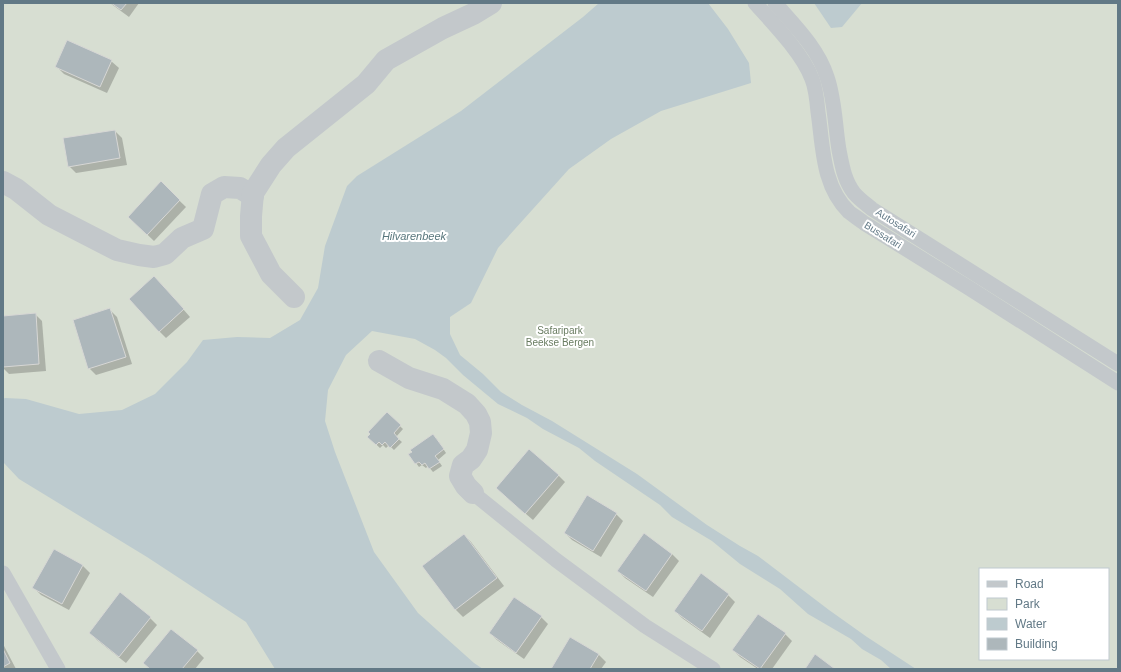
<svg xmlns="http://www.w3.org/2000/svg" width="1121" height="672" font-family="Arial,sans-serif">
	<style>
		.green { fill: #d7ded2; fill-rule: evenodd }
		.water { fill: #bdcbcf }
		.shadow { fill: #0003 }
		.building { fill: #adb7bb; stroke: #d7d7d5 }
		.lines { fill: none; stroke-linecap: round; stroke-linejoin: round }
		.lane { stroke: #c3c8cb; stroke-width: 15 }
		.street { stroke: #c3c8cb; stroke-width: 22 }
		.labels { text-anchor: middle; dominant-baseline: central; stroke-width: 4; stroke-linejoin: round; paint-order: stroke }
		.street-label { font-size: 10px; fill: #627986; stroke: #fff }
		.park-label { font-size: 10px; fill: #697c61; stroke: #fff }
		.water-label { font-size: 11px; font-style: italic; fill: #58767c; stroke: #fff }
	</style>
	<rect width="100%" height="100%" fill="#f6f6f2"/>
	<!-- green -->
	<path class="green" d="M3,3H1118V669H3ZM980,569H1108V659H980Z"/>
	<!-- water -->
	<g class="water">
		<polygon points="599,3 708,3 728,29 749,63 751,83 661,111 611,139 569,169 498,248 471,303 450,317 450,334 460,355 483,374 501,392 522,405 552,421 637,474 707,525 740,546 758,556 829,610 867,637 916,669 891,669 881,660 862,649 851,639 808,614 780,589 740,564 712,541 672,517 660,505 595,461 579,448 543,429 527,418 498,404 463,375 446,358 435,350 415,339 372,331 346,355 328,390 325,421 335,452 374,552 418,613 474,663 483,669 275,669 246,622 147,557 19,479 3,462 3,399 5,398 26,399 79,414 122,410 155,394 187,362 203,340 237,337 270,338 300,320 318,288 325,246 347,186 357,176 461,111 583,17"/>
		<polygon points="814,3 862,3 842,27 831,28"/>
	</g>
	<!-- shadow -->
	<g class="shadow">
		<polygon points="110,3 139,3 129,17"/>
		<polygon points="111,61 119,68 107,93 64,74 57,67"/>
		<polygon points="115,131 122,138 127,165 76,173 69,166"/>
		<polygon points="161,183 186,207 154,241 129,217"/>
		<polygon points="161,284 190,317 166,338 159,331"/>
		<polygon points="110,310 117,317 132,364 96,375 89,368"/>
		<polygon points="35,314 42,321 46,371 9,374 3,368 3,317"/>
		<polygon points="387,414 403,429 396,437 402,442 394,450 389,445 386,448 383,445 380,448 368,437"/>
		<polygon points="436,438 446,453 438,460 442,466 433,472 428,466 426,468 422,465 419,467 416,463 413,452"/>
		<polygon points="558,475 565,482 533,520 504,495"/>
		<polygon points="616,514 623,521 601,557 572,540 565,533"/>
		<polygon points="464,535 471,542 504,586 463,617 456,610 423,566"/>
		<polygon points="54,550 83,566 90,573 69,610 41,595 34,588"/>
		<polygon points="672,554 679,561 653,597 625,578 618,571"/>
		<polygon points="728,595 735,602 710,638 682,618 675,611"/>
		<polygon points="541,617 548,624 524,659 497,640 490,633"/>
		<polygon points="150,618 157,625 126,663 97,640 90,633"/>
		<polygon points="785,634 792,641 772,669 758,669 740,657 733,650"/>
		<polygon points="570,638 599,655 606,662 601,669 552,669"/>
		<polygon points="3,644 16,669 3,669"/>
		<polygon points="197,651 204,658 195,669 150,669"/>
	</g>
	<!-- building -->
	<g class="building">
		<polygon points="111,3 127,3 121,10"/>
		<polygon points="67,40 112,60 100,87 55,67"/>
		<polygon points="115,130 120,158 68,167 63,138"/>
		<polygon points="161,181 180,200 147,235 128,217"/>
		<polygon points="154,276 184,309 159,332 129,299"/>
		<polygon points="110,308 126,357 88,369 73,320"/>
		<polygon points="36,313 39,364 3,367 3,316"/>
		<polygon points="387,412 401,425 394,433 399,439 390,448 385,442 382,445 379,442 376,445 367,437 370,434 368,432"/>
		<polygon points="433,434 444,449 435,456 440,462 429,469 425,463 422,465 419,462 415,464 408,454 412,452 410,450"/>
		<polygon points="529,449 559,475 525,514 496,488"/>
		<polygon points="587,495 617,513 593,551 564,533"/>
		<polygon points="644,533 672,554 646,591 617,571"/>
		<polygon points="464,534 497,578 455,610 422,566"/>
		<polygon points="54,549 83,565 62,604 32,588"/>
		<polygon points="701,573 729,594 702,631 674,611"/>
		<polygon points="120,592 151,617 119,657 89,633"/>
		<polygon points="514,597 542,616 516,653 489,633"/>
		<polygon points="758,614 786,633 760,669 732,650"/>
		<polygon points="171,629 198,650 182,669 150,669 143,663"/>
		<polygon points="570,637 599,654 590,669 551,669"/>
		<polygon points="3,649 10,663 3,667"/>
		<polygon points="815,654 835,669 805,669"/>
	</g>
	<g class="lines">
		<!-- lane -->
		<g class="lane">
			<path d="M755,3C773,23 803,54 812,79C816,89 817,101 818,112C823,146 822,186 849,212C854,216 859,219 864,223L969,288L1118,383"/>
			<path d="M775,3C794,25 818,48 827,77C835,100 835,126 839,150C842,165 844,180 854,193C859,199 866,204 872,209L1118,364"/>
			<polyline points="473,493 556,560 645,626 713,669"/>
			<polyline points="3,573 58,669"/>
		</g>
		<!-- street -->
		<g class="street">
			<polyline points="3,182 16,189 49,215 117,250 139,255 154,257 165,254 182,238 203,229 212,194 224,187 240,188 253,196"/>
			<polyline points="294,297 271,274 251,236 251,216 253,193 271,165 286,148 366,84 386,60 443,28 473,14 491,3"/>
			<polyline points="379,361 409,378 443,389 467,404 476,414 480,422 481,433 477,450 471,459 463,465 460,476 466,486 473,493"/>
		</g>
	</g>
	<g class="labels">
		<!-- street labels -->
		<g class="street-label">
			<text transform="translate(896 223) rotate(32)">Autosafari</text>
			<text transform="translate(883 235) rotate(32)">Bussafari</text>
		</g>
		<!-- park labels -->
		<g class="park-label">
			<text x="560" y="330">Safaripark<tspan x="560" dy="12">Beekse Bergen</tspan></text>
		</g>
		<!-- water labels -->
		<g class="water-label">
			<text x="414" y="236">Hilvarenbeek</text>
		</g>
	</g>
	<!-- border -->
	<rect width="1121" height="672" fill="none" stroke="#627986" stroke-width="8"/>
	<!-- legend -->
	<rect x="979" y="568" width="130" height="92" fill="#ffffff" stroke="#c0c9cf"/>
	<rect x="987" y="581" width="20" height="6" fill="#c3c8cb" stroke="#c0c9cf"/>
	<text x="1015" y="588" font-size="12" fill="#627986">Road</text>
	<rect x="987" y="598" width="20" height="12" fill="#d7ded2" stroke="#c0c9cf"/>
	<text x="1015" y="608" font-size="12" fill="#627986">Park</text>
	<rect x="987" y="618" width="20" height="12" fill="#bdcbcf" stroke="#c0c9cf"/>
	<text x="1015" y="628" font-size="12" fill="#627986">Water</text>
	<rect x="987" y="638" width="20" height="12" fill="#adb7bb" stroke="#c0c9cf"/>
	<text x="1015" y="648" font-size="12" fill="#627986">Building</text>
</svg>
